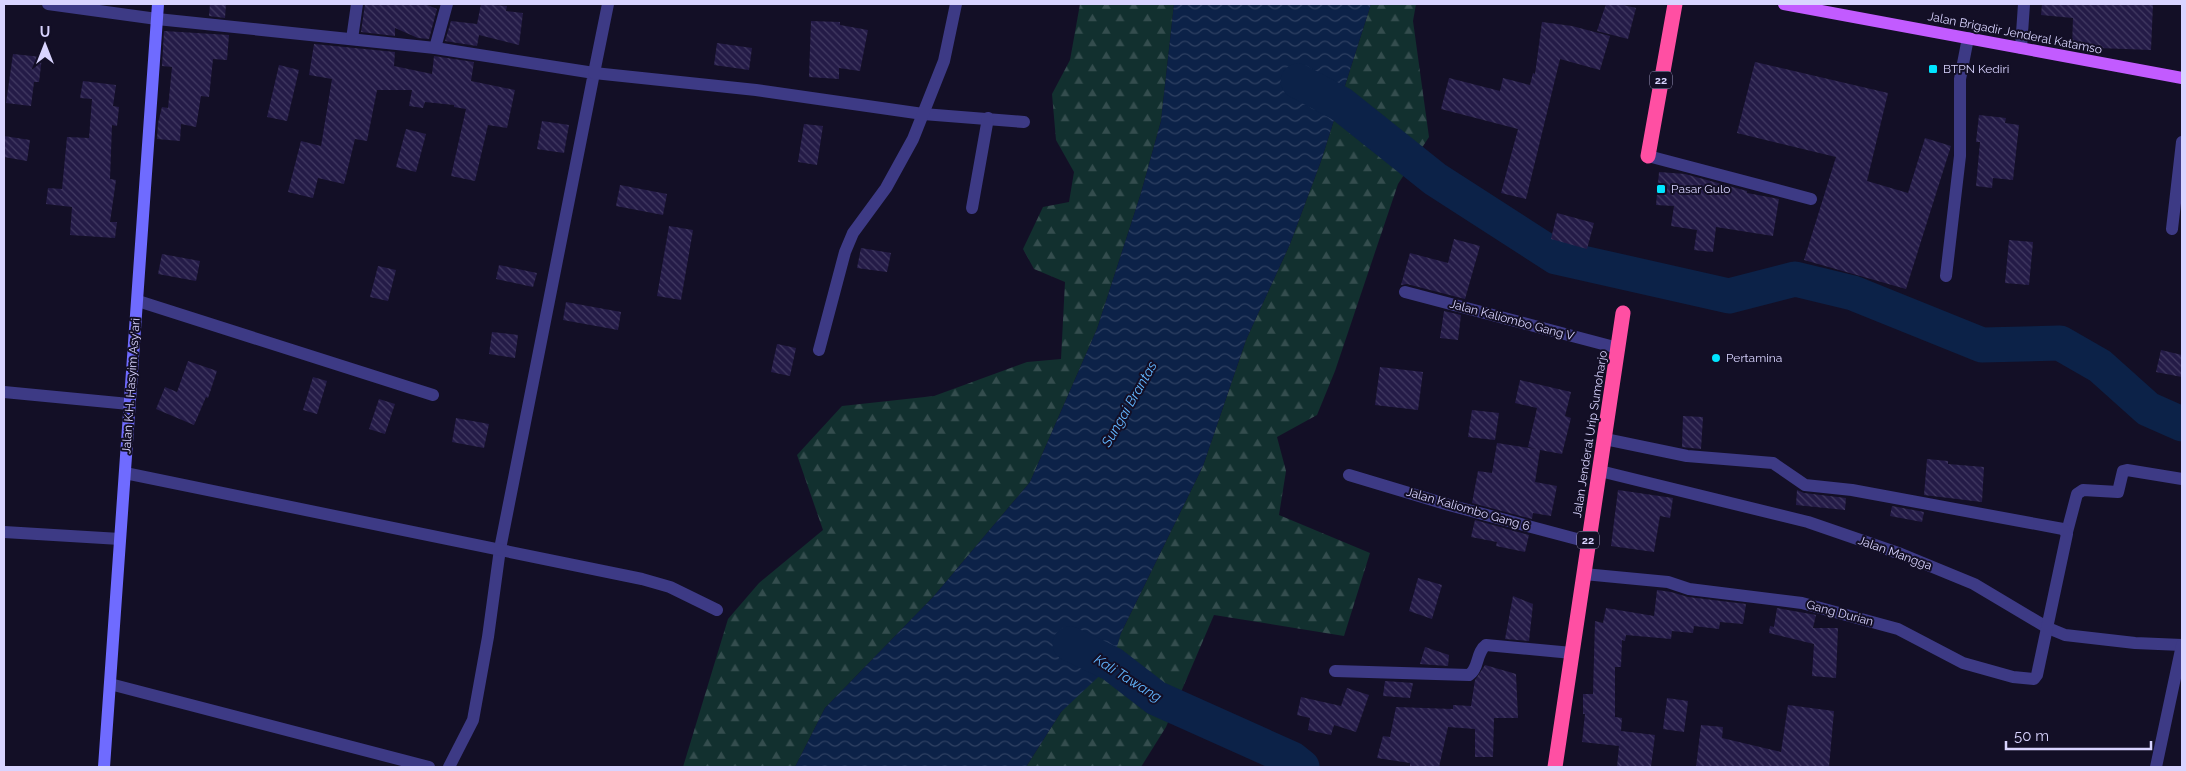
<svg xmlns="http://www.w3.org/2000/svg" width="2186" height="771" font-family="Raleway,sans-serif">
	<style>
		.forest { fill: url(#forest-firs) }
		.water { fill: url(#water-waves) }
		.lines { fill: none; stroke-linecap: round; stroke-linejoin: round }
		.river { stroke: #0c2248; stroke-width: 35 }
		.building { fill: url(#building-back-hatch) }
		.street { stroke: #3d3a85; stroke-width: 12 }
		.secondary { stroke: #6f6bff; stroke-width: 12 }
		.primary { stroke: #c25bff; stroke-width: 12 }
		.highway { stroke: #ff4fa3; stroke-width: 15 }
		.poi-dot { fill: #00e5ff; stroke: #130f26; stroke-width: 2 }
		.labels { text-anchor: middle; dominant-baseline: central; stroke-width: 4; stroke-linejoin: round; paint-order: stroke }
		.shield { fill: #130f26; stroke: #9e99be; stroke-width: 1 }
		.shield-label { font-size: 11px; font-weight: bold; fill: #d9d4ff }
		.street-label { font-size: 12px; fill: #d9d4ff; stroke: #130f26 }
		.poi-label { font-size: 12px; fill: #d9d4ff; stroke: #130f26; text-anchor: start }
		.water-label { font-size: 14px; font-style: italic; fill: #62b6ff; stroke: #130f26 }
	</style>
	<defs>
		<pattern id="forest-firs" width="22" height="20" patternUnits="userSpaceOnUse" patternTransform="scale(1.25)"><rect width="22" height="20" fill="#12302f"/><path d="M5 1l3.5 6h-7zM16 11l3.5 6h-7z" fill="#344d4e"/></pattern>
		<pattern id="water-waves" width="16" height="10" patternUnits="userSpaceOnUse" patternTransform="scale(1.25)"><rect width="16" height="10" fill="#0c2248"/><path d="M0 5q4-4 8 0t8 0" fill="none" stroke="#2f4163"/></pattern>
		<pattern id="building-back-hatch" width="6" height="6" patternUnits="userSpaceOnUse" patternTransform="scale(1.25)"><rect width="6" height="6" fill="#241b47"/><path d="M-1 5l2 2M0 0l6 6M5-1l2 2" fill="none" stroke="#433b63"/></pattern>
	</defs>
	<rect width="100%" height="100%" fill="#130f26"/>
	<!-- forest -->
	<g class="forest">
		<polygon points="1080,4 1174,4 1161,121 1141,193 1097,329 1030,482 934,596 825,708 795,767 683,767 728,619 759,583 823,530 797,455 842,406 934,396 1027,362 1061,359 1065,282 1034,269 1023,249 1043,207 1069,202 1074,172 1056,140 1052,94 1070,60"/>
		<polygon points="1371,4 1416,4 1413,21 1429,137 1398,184 1335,371 1317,415 1277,437 1286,471 1279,515 1370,553 1344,636 1214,615 1166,727 1141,767 1026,767 1061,712 1121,633 1203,466 1246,340 1290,244 1321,161"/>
	</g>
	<!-- water -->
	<polygon class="water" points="1174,4 1371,4 1321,161 1290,244 1246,340 1203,466 1121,633 1112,664 1061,712 1026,767 795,767 825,708 934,596 1030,482 1097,329 1141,193 1161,121"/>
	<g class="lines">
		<!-- river -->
		<g class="river">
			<polyline points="1298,81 1341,104 1435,179 1556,257 1729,296 1795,279 1853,293 1982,345 2060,343 2100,366 2148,409 2182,424"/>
			<polyline points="1070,644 1112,664 1156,698 1292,759 1302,767"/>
		</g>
	</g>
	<!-- building -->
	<g class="building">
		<polygon points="210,4 226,4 225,18 209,16"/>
		<polygon points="365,4 425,4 437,9 429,39 418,38 395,28 395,36 361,32"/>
		<polygon points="481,4 507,6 506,11 523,13 519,45 479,35 477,46 445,41 451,21 477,24"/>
		<polygon points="1606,4 1619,4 1636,8 1628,39 1597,31"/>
		<polygon points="2042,4 2153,4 2151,50 2072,47 2073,18 2041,15"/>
		<polygon points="811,21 840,22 840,25 868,30 860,71 839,68 839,79 809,77"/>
		<polygon points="1542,22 1572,26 1610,36 1600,70 1560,59 1526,199 1501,193 1518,129 1441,109 1449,78 1500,91 1503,78 1530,85 1533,73 1535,74"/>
		<polygon points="164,31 229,35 227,60 213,59 209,97 201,96 196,127 181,124 180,141 157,139 158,123 162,107 168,108 172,67 162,66"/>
		<polygon points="717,43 752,48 749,70 714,65"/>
		<polygon points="314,44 395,52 394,66 432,74 434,56 474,62 471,81 515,90 507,128 488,125 475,181 451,176 466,109 454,107 454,105 425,102 423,108 409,106 412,90 377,90 367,141 355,139 344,184 318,178 313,198 288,192 301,141 321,146 332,79 309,75"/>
		<polygon points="13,54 42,57 39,82 34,82 31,106 6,103"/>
		<polygon points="1755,62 1888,93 1867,181 1908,193 1925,138 1951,146 1906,289 1804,260 1836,157 1737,133"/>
		<polygon points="279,65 299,70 287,121 267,117"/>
		<polygon points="83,81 116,85 113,106 119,107 117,126 112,125 110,179 116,180 110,222 117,222 115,238 70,235 72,207 46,204 48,188 62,189 67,137 89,138 92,99 80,98"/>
		<polygon points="1979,115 2006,118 2005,123 2019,125 2013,180 1993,178 1992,188 1976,186 1980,142 1976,142"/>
		<polygon points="542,121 569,125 564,153 537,149"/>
		<polygon points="804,124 823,126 817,165 798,162"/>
		<polygon points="406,129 426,134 416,172 396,167"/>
		<polygon points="4,136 30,140 27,161 4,157"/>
		<polygon points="1659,172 1685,174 1747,191 1747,193 1779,199 1773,236 1716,227 1713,252 1694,250 1697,230 1671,226 1674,206 1656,205"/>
		<polygon points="620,185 667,194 663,215 616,206"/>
		<polygon points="1557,213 1594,223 1587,249 1551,239"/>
		<polygon points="669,226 693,230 681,300 657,296"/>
		<polygon points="1454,239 1480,246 1465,299 1407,284 1401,285 1410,253 1448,263"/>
		<polygon points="2009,240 2033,242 2029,285 2005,283"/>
		<polygon points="861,248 891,253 887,272 857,268"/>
		<polygon points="162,254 200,261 196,281 158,274"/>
		<polygon points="499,265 537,273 533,287 496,279"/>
		<polygon points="378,266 396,270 388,301 370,297"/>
		<polygon points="566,302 621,312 618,330 563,320"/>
		<polygon points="1444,311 1461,315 1458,340 1440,338"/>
		<polygon points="492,332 518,335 515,358 489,354"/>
		<polygon points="777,344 796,348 790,376 771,372"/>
		<polygon points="2161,350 2182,355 2182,377 2156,372"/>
		<polygon points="188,361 217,371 208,398 206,397 194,425 156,409 165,387 177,392"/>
		<polygon points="1380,367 1423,372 1418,410 1375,405"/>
		<polygon points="313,377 327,381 317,414 303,410"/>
		<polygon points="1520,380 1571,392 1565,416 1571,418 1562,454 1540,450 1535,482 1557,486 1551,516 1533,513 1532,519 1472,503 1478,471 1492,473 1497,443 1536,449 1528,447 1537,408 1515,403"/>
		<polygon points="379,399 395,404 385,434 369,429"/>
		<polygon points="1472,410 1499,413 1495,440 1468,437"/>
		<polygon points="1683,416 1703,417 1701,449 1682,447"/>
		<polygon points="456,418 489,424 484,448 452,442"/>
		<polygon points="1927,459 1948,461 1948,464 1984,467 1982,502 1924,495"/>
		<polygon points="1618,490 1673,498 1670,518 1660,516 1654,552 1611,546"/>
		<polygon points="1797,490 1804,493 1846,498 1845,510 1796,505"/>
		<polygon points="1892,506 1924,512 1922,522 1890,516"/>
		<polygon points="1475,520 1529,535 1525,552 1496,546 1497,542 1471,537"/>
		<polygon points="1418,578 1442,585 1432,619 1409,611"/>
		<polygon points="1657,590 1671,592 1688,597 1746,604 1743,624 1720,622 1719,629 1694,626 1693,633 1672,631 1671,639 1626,635 1625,641 1622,640 1621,667 1615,667 1615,717 1622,718 1621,731 1655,735 1651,767 1617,767 1619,746 1582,742 1585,714 1583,714 1583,694 1593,694 1595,621 1603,623 1606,608 1654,616"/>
		<polygon points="1513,596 1533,604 1529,641 1505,639"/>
		<polygon points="1777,608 1816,615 1813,628 1838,628 1836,678 1812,676 1814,644 1769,633 1770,626 1774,627"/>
		<polygon points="1425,647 1449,655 1448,666 1420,664"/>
		<polygon points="1485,665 1516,674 1518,718 1494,718 1493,757 1475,757 1475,729 1448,727 1439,767 1410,767 1410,763 1377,758 1383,736 1390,737 1396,707 1453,709 1453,705 1471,706 1475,680"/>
		<polygon points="1385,681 1413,683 1410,698 1383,696"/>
		<polygon points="1347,688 1369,695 1356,732 1334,725 1331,735 1308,730 1310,718 1297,715 1301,697 1341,706"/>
		<polygon points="1667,698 1688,701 1684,732 1663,729"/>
		<polygon points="1788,705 1834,711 1829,767 1696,767 1701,725 1723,727 1722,738 1781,752"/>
	</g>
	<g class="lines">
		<!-- street -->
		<g class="street">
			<polyline points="48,4 157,19 435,48 594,73 500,549 488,637 473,720 449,767"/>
			<polyline points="608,4 594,73 756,90 923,114 1024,122"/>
			<polyline points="352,39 357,4"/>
			<polyline points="435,48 447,4"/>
			<polyline points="2021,48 2024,4"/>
			<polyline points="1648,156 1811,199"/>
			<polyline points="972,208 988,118"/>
			<polyline points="2172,229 2182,142"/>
			<polyline points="1946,276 1960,156 1960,79 1968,38"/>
			<polyline points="1405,292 1618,348"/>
			<polyline points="138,301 433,395"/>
			<polyline points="819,350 845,252 853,233 886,188 913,139 944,61 956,4"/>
			<polyline points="4,392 129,404"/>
			<polyline points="1600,471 1808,522 1901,554 1974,584 2048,628 2065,635 2135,643 2182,645"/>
			<polyline points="125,473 642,579 670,587 717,610"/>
			<polyline points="1349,475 1449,505 1588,542"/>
			<polyline points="4,532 120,539"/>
			<polyline points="2067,532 2077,494 2083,490 2118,492 2123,471 2127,470 2182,479"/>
			<polyline points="1584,574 1668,582 1689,589 1802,603 1898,629 1963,663 2013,677 2034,679 2037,675 2067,534 2063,529 1852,490 1805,485 1773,463 1687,456 1605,439"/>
			<path d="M1335,671L1469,675C1479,669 1476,652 1486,645L1572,653"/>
			<polyline points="110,684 429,767"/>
			<polyline points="2156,767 2182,645"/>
		</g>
		<!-- secondary -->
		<polyline class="secondary" points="104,767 158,4"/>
		<!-- primary -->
		<polyline class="primary" points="1784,4 2182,78"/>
		<!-- highway -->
		<g class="highway">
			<polyline points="1648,156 1675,4"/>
			<polyline points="1555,767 1623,313"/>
		</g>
	</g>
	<!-- markers -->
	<g class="poi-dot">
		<rect x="1928" y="64" width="10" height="10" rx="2.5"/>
		<rect x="1656" y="184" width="10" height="10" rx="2.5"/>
		<circle cx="1716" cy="358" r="5"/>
	</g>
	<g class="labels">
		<!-- shield labels -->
		<g class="shield">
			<rect x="1650" y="71.5" width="22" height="17" rx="4"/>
			<rect x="1577" y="531.5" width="22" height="17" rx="4"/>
		</g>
		<g class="shield-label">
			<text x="1661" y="80">22</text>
			<text x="1588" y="540">22</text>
		</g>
		<!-- street labels -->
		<g class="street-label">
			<text transform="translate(2015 33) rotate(11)">Jalan Brigadir Jenderal Katamso</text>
			<text transform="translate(1512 320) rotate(15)">Jalan Kaliombo Gang V</text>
			<text transform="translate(131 386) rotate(-86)">Jalan K.H. Hasyim Asy'ari</text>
			<text transform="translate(1590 434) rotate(-81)">Jalan Jenderal Urip Sumoharjo</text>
			<text transform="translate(1468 509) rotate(16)">Jalan Kaliombo Gang 6</text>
			<text transform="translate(1895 553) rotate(20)">Jalan Mangga</text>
			<text transform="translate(1840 613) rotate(15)">Gang Durian</text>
		</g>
		<!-- poi labels -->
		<g class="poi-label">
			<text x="1943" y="69">BTPN Kediri</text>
			<text x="1671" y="189">Pasar Gulo</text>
			<text x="1726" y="358">Pertamina</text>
		</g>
		<!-- water labels -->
		<g class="water-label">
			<text transform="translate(1129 404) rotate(-60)">Sungai Brantas</text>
			<text transform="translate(1128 678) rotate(32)">Kali Tawang</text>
		</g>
	</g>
	<!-- border -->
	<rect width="2186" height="771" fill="none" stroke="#d9d4ff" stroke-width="10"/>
	<!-- north arrow -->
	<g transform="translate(45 45)" stroke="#130f26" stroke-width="4" paint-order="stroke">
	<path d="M0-4L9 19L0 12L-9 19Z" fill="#d9d4ff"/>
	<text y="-8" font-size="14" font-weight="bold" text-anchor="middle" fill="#d9d4ff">U</text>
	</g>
	<!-- scale -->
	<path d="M2006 741v8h145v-8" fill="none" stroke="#d9d4ff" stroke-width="2.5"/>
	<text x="2014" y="741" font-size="15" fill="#d9d4ff" stroke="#130f26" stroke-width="4" paint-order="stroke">50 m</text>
</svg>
